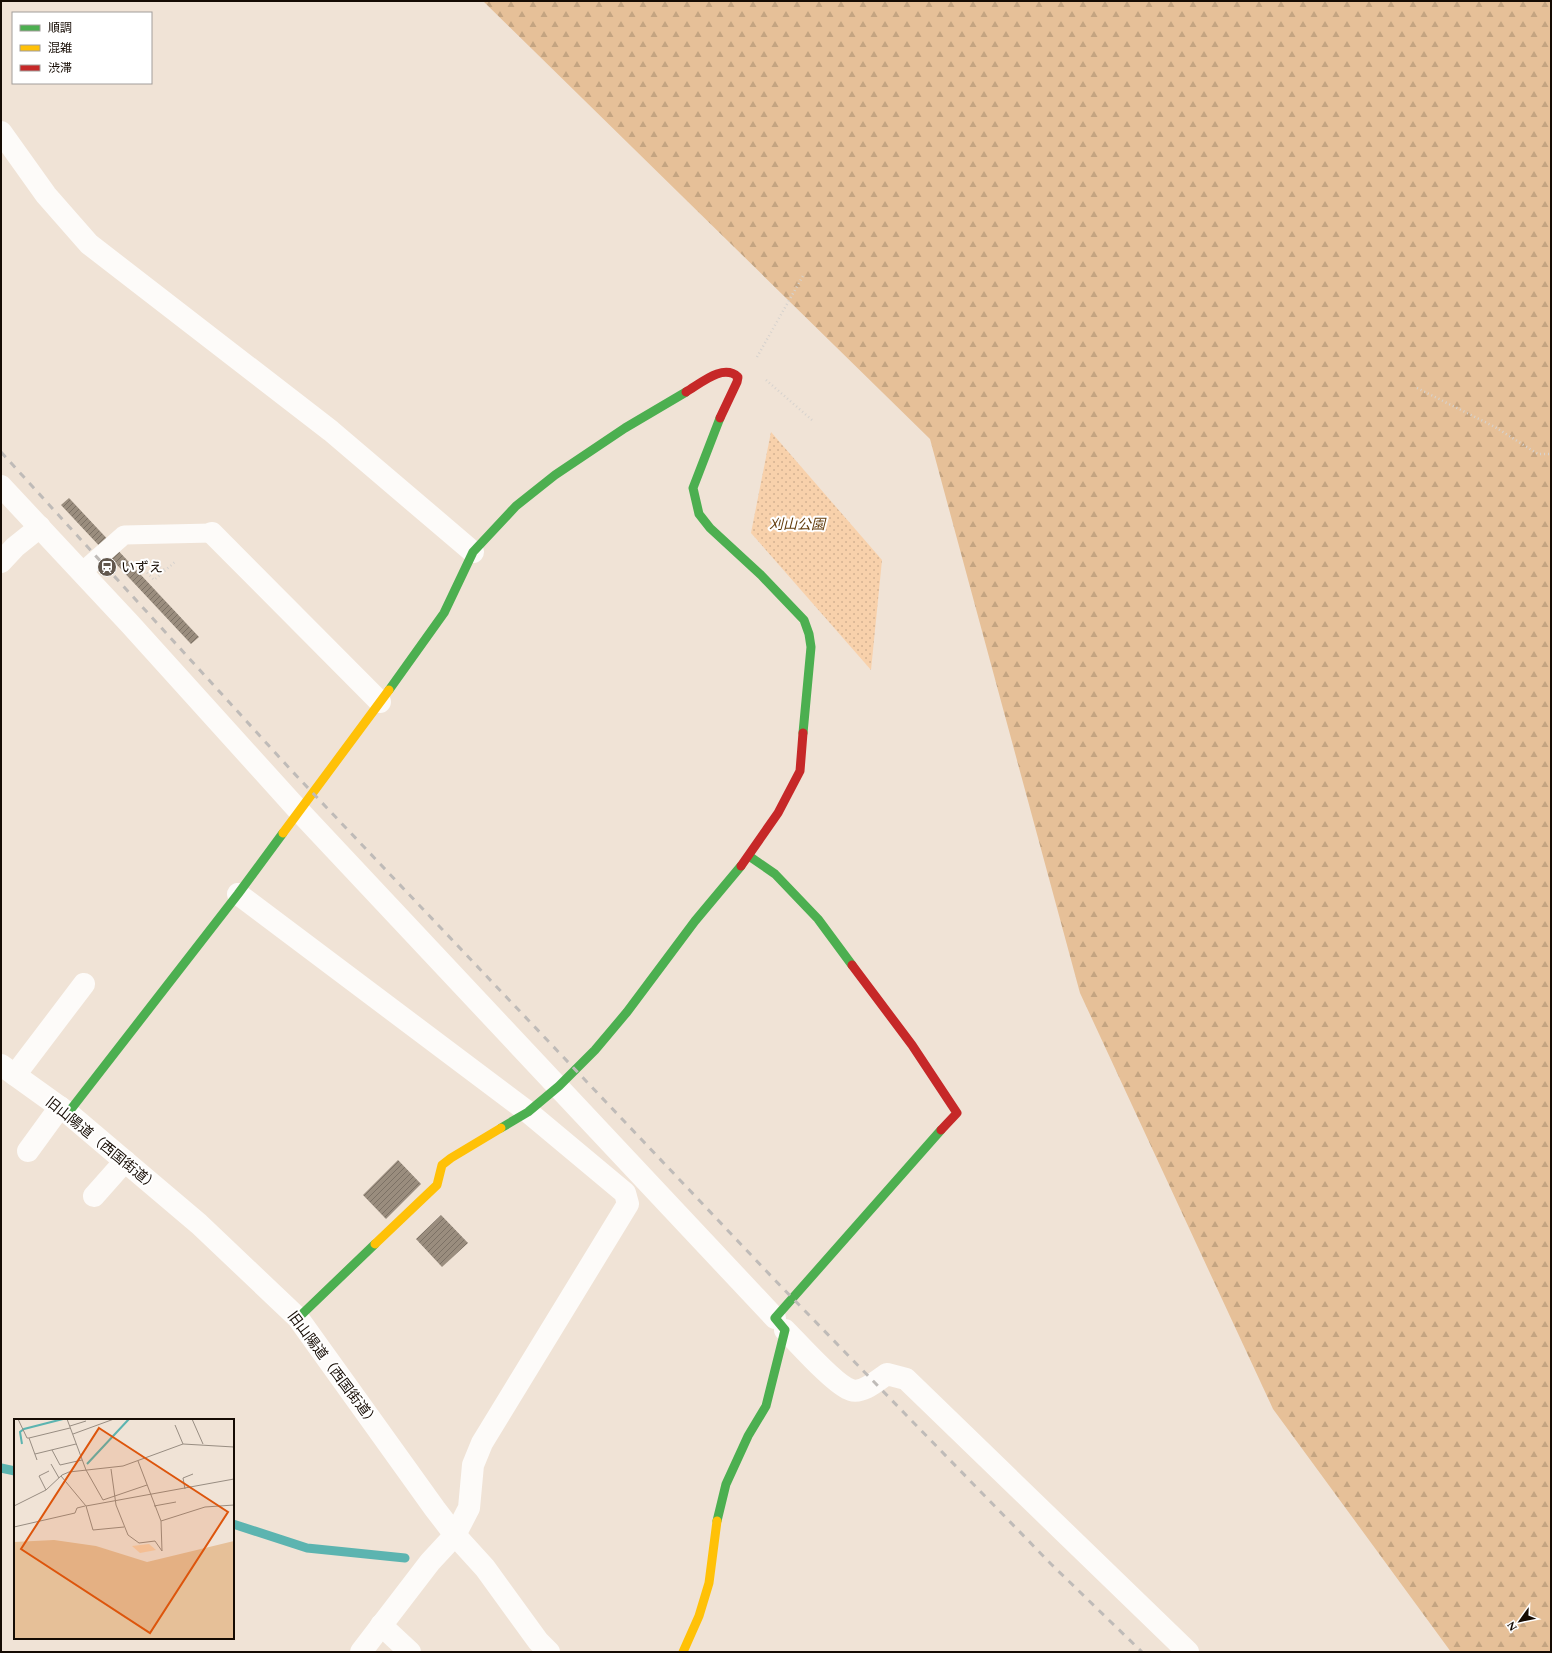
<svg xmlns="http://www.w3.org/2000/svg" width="1552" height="1653" font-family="Spectral,'Noto Sans JP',serif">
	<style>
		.forest { fill: url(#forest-firs) }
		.park { fill: url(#park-dots) }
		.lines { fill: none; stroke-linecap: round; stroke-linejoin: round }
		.stream { stroke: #5cb4b0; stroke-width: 9 }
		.building { fill: url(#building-hatch) }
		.path { stroke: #d6d2ce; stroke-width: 2.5; stroke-dasharray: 1 3; stroke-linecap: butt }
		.lane { stroke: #fdfbf9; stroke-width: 19 }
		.street { stroke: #fdfbf9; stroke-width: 22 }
		.fast { stroke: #4caf50; stroke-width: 9 }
		.slow { stroke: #ffc107; stroke-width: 9 }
		.jam { stroke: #c62828; stroke-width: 9 }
		.rail { stroke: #bfbbb8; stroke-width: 3; stroke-dasharray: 7 7; stroke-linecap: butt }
		.labels { text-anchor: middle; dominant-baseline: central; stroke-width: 4; stroke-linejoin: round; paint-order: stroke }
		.park-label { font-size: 14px; font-style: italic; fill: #623b0a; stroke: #fff }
		.poi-label { font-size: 14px; fill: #150b03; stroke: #fff; text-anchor: start }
		.street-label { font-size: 14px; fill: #150b03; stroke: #fff }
		.inset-river { fill: none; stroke: #5cb4b0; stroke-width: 2 }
		.inset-road { fill: none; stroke: #988d82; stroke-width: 1 }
		.view { fill: #dd550c; fill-opacity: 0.15; stroke: #dd550c; stroke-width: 2 }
		.inset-edge { fill: none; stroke: #150b03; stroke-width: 2 }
	</style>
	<defs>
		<pattern id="forest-firs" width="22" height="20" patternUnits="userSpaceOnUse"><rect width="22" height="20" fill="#e6c098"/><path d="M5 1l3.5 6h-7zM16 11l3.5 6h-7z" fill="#c4a481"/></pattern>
		<pattern id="park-dots" width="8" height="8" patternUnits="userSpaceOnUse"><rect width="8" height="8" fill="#f8d1ab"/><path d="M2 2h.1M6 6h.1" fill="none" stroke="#d4b292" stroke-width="1.8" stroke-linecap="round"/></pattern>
		<pattern id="building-hatch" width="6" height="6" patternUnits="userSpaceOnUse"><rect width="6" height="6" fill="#9a8d7e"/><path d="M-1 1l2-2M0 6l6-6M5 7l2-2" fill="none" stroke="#7c7165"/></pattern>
	</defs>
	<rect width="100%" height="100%" fill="#f0e3d6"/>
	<!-- forest -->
	<polygon class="forest" points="483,1 1551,1 1551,1652 1451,1652 1273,1409 1080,993 930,439"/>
	<!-- park -->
	<polygon class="park" points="771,432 882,560 871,670 751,533"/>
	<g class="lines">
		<!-- stream -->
		<g class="stream">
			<polyline points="1,1468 15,1471"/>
			<polyline points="233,1524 307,1548 405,1558"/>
		</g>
	</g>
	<!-- building -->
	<g class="building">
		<polygon points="69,498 199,637 191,644 61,505"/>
		<polygon points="398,1160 421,1184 386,1219 363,1195"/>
		<polygon points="441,1215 468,1243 442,1267 416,1239"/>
	</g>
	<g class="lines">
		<!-- path -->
		<g class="path">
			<polyline points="757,357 804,274"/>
			<polyline points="766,380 812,420"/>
			<polyline points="1417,388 1495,427 1538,454 1551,454"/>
			<polyline points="136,561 154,580 176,561"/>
			<polyline points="154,561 164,570"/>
		</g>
		<!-- lane -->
		<polyline class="lane" points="82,572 124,535 212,533"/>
		<!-- street -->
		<g class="street">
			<polyline points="1,132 46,195 89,244 331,431 473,552"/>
			<polyline points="1,486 130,624 300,812 775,1318"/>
			<polyline points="212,533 380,702"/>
			<polyline points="1,562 15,547 40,527"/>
			<polyline points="238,894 528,1112 625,1193 628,1204 482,1443 473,1465 469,1508 455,1535 430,1562 361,1652"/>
			<polyline points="1,1065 68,1113 199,1224 298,1318 435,1509 455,1535 485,1568 538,1641 549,1652"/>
			<polyline points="15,1075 84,984"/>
			<polyline points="28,1151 60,1107"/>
			<polyline points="94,1196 125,1161"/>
			<path d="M785,1330C798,1343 836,1386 851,1390C863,1394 878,1380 887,1374L906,1379L1188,1652"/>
			<polyline points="381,1625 410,1652"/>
		</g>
		<!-- fast -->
		<g class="fast">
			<polyline points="720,418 693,488 699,514 710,528 761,575 804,620 809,634 811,647 803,733"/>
			<polyline points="389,690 444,613 473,552 516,506 555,475 625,428 686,392"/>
			<polyline points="749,856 775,874 818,919 852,965"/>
			<polyline points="68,1113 238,894 283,833"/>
			<polyline points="501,1128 528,1112 559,1086 595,1050 627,1012 695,921 741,866"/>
			<polyline points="298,1318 375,1244"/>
			<polyline points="717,1521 726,1484 748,1436 766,1406 785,1330 775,1318 941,1130"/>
		</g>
		<!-- slow -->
		<g class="slow">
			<polyline points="283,833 389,690"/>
			<polyline points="375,1244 437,1185 442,1165 451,1158 501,1128"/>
			<polyline points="683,1652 699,1616 709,1583 717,1521"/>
		</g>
		<!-- jam -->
		<g class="jam">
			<path d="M686,392C700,384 723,363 738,377L737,382L720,418"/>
			<polyline points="741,866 778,813 800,771 803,733"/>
			<polyline points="852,965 912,1045 957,1113 941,1130"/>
		</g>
		<!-- rail -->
		<polyline class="rail" points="1,452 291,770 771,1276 1051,1564 1142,1652"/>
	</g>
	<!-- icons -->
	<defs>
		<symbol id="station-disc" viewBox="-11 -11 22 22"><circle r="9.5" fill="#62574d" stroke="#fff"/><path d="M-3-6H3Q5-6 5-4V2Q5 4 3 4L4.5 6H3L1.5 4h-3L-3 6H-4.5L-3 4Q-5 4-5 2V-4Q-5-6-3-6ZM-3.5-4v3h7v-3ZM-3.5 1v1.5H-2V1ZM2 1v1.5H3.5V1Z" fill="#fff"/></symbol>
	</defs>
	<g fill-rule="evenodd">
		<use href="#station-disc" x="96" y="556" width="22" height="22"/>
	</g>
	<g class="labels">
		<!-- park labels -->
		<g class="park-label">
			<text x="797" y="524">刈山公園</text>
		</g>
		<!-- poi labels -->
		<g class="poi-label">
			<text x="121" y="567">いずえ</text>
		</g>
		<!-- street labels -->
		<g class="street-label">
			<text transform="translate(102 1144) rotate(39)">旧山陽道（西国街道）</text>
			<text transform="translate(333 1369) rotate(53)">旧山陽道（西国街道）</text>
		</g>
	</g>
	<!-- overview -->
	<g transform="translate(14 1419)">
		<rect width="220" height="220" fill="#f0e3d6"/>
		<path d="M40,121L82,127L133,143L220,122V220H0V123Z" fill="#e6c098"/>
		<path d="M135,125L142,131L126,134L118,127Z" fill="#f8d1ab"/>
		<path class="inset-river" d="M8,25L6,13L10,10L49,0M73,45L115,0"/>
		<path class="inset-road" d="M4,0L13,19H15L23,41M53,0L72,51L89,81L133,66M178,0L189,25M161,6L169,25M56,7L72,2M59,15L100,0M15,19L56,9M38,31L46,46L68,41M21,35L62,25M124,42L147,102L148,132M37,45L45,59M97,50L102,86L114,116L125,124L141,122L148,132M47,57L72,87L79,111L110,108M171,70L169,59L179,55M32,71L25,57L35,52M0,87L32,71L48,56L55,53L109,47L169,25L220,28M72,87L220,60M140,87L162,83M147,102L191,88L220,86M0,108L61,94L63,89L71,87"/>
		<path class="view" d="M85,9L214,93L136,214L7,130Z"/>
		<rect width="220" height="220" class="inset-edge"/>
	</g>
	<!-- border -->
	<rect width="1552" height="1653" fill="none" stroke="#150b03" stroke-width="4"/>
	<!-- legend -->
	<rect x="12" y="12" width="140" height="72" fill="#ffffff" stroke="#a19d9a"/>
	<rect x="20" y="25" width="20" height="6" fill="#4caf50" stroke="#a19d9a"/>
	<text x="48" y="32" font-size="12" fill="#150b03">順調</text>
	<rect x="20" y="45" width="20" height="6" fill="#ffc107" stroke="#a19d9a"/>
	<text x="48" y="52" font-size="12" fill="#150b03">混雑</text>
	<rect x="20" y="65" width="20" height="6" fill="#c62828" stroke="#a19d9a"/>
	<text x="48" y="72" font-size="12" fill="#150b03">渋滞</text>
	<!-- north arrow -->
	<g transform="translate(1520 1621) rotate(237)" stroke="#ffffff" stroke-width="3" paint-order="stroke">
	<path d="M0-3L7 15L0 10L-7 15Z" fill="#150b03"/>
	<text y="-6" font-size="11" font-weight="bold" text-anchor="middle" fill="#150b03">N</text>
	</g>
</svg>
